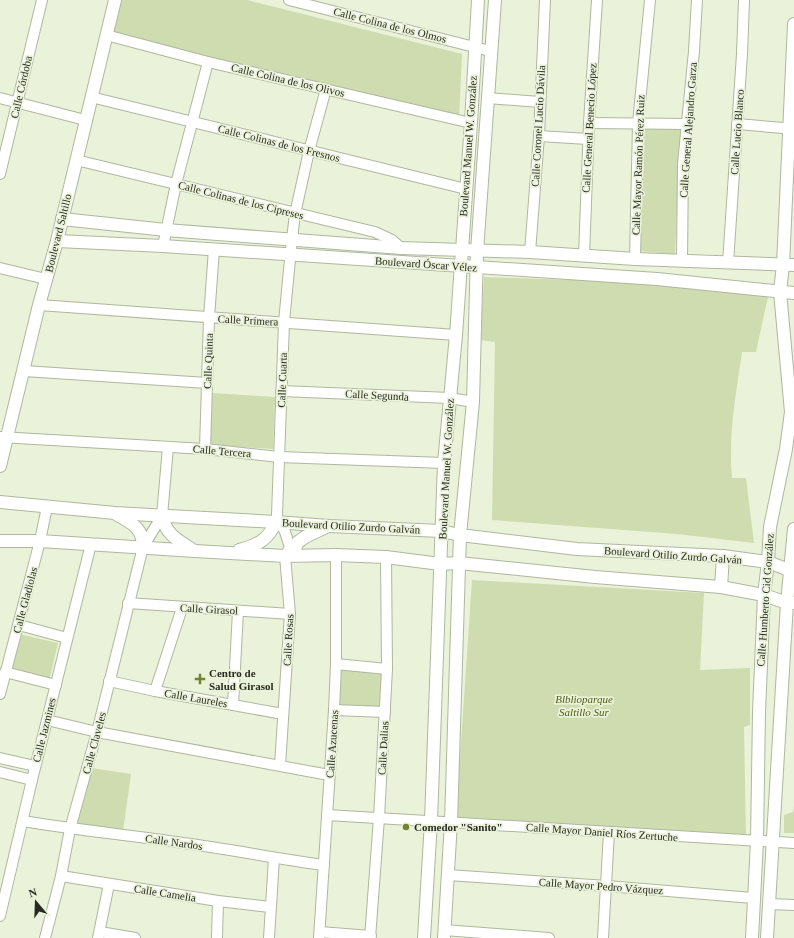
<svg xmlns="http://www.w3.org/2000/svg" width="794" height="938" font-family="'Times New Roman',serif">
	<style>
		.green { fill: #cedcb0 }
		.lines { fill: none; stroke-linecap: round; stroke-linejoin: round }
		.minor-casing { stroke: #afb79f; stroke-width: 12 }
		.tertiary-casing { stroke: #afb79f; stroke-width: 14 }
		.minor { stroke: #fff; stroke-width: 10 }
		.tertiary { stroke: #fff; stroke-width: 12 }
		.poi-dot { fill: #708333; stroke: #eaf2d9; stroke-width: 1.5 }
		.labels { text-anchor: middle; dominant-baseline: central; stroke-width: 3.5; stroke-linejoin: round; paint-order: stroke }
		.street-label { font-size: 11px; fill: #292b22; stroke: #eaf2d9 }
		.poi-label { font-size: 11px; font-weight: bold; fill: #292b22; stroke: #eaf2d9; text-anchor: start }
		.park-label { font-size: 11px; font-style: italic; fill: #4e5e13; stroke: #eaf2d9 }
	</style>
	<rect width="100%" height="100%" fill="#eaf2d9"/>
	<!-- green -->
	<g class="green">
		<polygon points="120,0 247,0 462,54 459,119 195,54 113,32"/>
		<polygon points="643,126 681,128 675,254 637,251"/>
		<path d="M484,277L602,281L769,292L756,352H742C736,394 728,436 732,478H746L754,543L677,534L492,520L495,342L480,340Z"/>
		<polygon points="211,393 275,397 273,449 207,445"/>
		<polygon points="472,580 704,593 700,670 750,668 750,725 744,727 746,837 456,817"/>
		<polygon points="19,634 58,643 49,681 10,671"/>
		<polygon points="341,670 382,672 379,708 339,705"/>
		<polygon points="91,768 131,774 123,831 77,825"/>
		<polygon points="794,806 794,833 784,833 784,815 793,812"/>
	</g>
	<g class="lines">
		<defs>
			<g id="minor">
				<polyline points="289,0 490,51"/>
				<polyline points="106,35 208,62 471,123"/>
				<polyline points="91,97 466,189"/>
				<polyline points="0,98 85,120"/>
				<polyline points="487,98 540,102"/>
				<polyline points="589,123 687,124"/>
				<polyline points="737,124 783,128"/>
				<polyline points="539,136 588,139"/>
				<polyline points="76,160 375,232 392,240 401,248"/>
				<polyline points="0,174 42,0"/>
				<polyline points="163,246 176,184 208,62"/>
				<polyline points="530,252 539,136 545,0"/>
				<polyline points="584,256 589,123 597,0"/>
				<polyline points="635,259 638,123 650,0"/>
				<polyline points="682,261 683,164 694,51 697,0"/>
				<polyline points="728,263 742,54 744,0"/>
				<polyline points="0,268 46,279"/>
				<polyline points="39,305 456,335"/>
				<polyline points="24,371 207,383"/>
				<polyline points="281,391 450,398 473,402"/>
				<polyline points="0,437 205,449 279,457 444,463"/>
				<polyline points="205,449 209,318 214,249"/>
				<polyline points="128,603 290,614"/>
				<polyline points="19,625 67,638"/>
				<polyline points="336,664 387,669"/>
				<polyline points="5,672 56,685"/>
				<polyline points="109,681 155,691 283,714"/>
				<polyline points="155,691 182,608"/>
				<polyline points="0,694 40,541 47,507"/>
				<polyline points="233,705 238,611"/>
				<polyline points="334,710 385,712"/>
				<polyline points="47,720 97,732 329,775"/>
				<polyline points="0,758 35,766"/>
				<polyline points="280,765 290,614 285,556 290,547 284,529 276,522 277,515 284,322 292,239 295,214 309,151 326,89"/>
				<polyline points="0,772 32,780"/>
				<polyline points="327,815 794,843"/>
				<path d="M23,821C76,830 130,835 183,843C230,849 277,859 324,865"/>
				<polyline points="448,875 607,886 753,898"/>
				<polyline points="61,876 218,901 270,907"/>
				<polyline points="769,904 794,905"/>
				<polyline points="0,916 32,780 91,544"/>
				<polyline points="444,930 549,938"/>
				<polyline points="100,932 135,938"/>
				<polyline points="320,932 371,936"/>
				<polyline points="45,938 61,876 70,829 97,732 143,547 162,516 168,447"/>
				<polyline points="98,938 109,884"/>
				<polyline points="217,938 218,901"/>
				<polyline points="269,938 274,858"/>
				<polyline points="319,938 334,710 336,664 336,555"/>
				<polyline points="370,938 379,818 387,669 386,557"/>
				<polyline points="603,938 609,832"/>
			</g>
			<g id="tertiary">
				<polyline points="62,219 166,230 401,248 530,252 635,259 794,265"/>
				<polyline points="57,241 163,246 657,279 794,293"/>
				<polyline points="0,466 39,305 57,241 115,0"/>
				<polyline points="0,502 115,513 276,522 329,526 441,531 460,535 577,549 723,556 768,562 794,572"/>
				<path d="M116,514C131,523 143,527 143,547"/>
				<path d="M162,516C166,535 178,540 193,550"/>
				<polyline points="0,541 40,541 195,551 285,556 336,555 386,557 440,564 459,563 595,577 721,587 764,595 787,603 794,603"/>
				<path d="M239,550C258,545 268,540 276,522"/>
				<polyline points="285,556 295,549 298,542 305,537 326,527"/>
				<polyline points="721,587 723,556"/>
				<polyline points="424,938 431,821 444,463 456,335 471,123 478,0"/>
				<polyline points="444,938 451,822 460,535 473,402 477,251 495,0"/>
				<polyline points="752,938 757,841 759,712 764,595 768,562 770,527 786,449 791,412 780,292 783,265 794,24"/>
				<polyline points="767,938 787,603 794,529"/>
			</g>
		</defs>
		<!-- minor casing -->
		<use href="#minor" class="minor-casing"/>
		<!-- tertiary casing -->
		<use href="#tertiary" class="tertiary-casing"/>
		<!-- minor -->
		<use href="#minor" class="minor"/>
		<!-- tertiary -->
		<use href="#tertiary" class="tertiary"/>
	</g>
	<!-- markers -->
	<g class="poi-dot">
		<path d="M198 673h4v4h4v4h-4v4h-4v-4h-4v-4h4z"/>
		<circle cx="406" cy="827" r="4"/>
	</g>
	<g class="labels">
		<!-- street labels -->
		<g class="street-label">
			<text transform="translate(390 25) rotate(14)">Calle Colina de los Olmos</text>
			<text transform="translate(288 80) rotate(13)">Calle Colina de los Olivos</text>
			<text transform="translate(21 87) rotate(-77)">Calle Córdoba</text>
			<text transform="translate(538 126) rotate(-87)">Calle Coronel Lucio Dávila</text>
			<text transform="translate(589 128) rotate(-87)">Calle General Benecio López</text>
			<text transform="translate(688 130) rotate(-86)">Calle General Alejandro Garza</text>
			<text transform="translate(737 132) rotate(-86)">Calle Lucio Blanco</text>
			<text transform="translate(279 143) rotate(14)">Calle Colinas de los Fresnos</text>
			<text transform="translate(468 146) rotate(-86)">Boulevard Manuel W. González</text>
			<text transform="translate(638 165) rotate(-88)">Calle Mayor Ramón Pérez Ruiz</text>
			<text transform="translate(241 200) rotate(14)">Calle Colinas de los Cipreses</text>
			<text transform="translate(58 233) rotate(-76)">Boulevard Saltillo</text>
			<text transform="translate(426 264) rotate(4)">Boulevard Óscar Vélez</text>
			<text transform="translate(248 320) rotate(3)">Calle Primera</text>
			<text transform="translate(208 361) rotate(-88)">Calle Quinta</text>
			<text transform="translate(282 380) rotate(-88)">Calle Cuarta</text>
			<text transform="translate(377 395) rotate(3)">Calle Segunda</text>
			<text transform="translate(222 451) rotate(5)">Calle Tercera</text>
			<text transform="translate(446 469) rotate(-87)">Boulevard Manuel W. González</text>
			<text transform="translate(351 526) rotate(3)">Boulevard Otilio Zurdo Galván</text>
			<text transform="translate(673 555) rotate(4)">Boulevard Otilio Zurdo Galván</text>
			<text transform="translate(25 600) rotate(-75)">Calle Gladiolas</text>
			<text transform="translate(765 600) rotate(-86)">Calle Humberto Cid González</text>
			<text transform="translate(209 609) rotate(3)">Calle Girasol</text>
			<text transform="translate(288 640) rotate(-87)">Calle Rosas</text>
			<text transform="translate(196 698) rotate(10)">Calle Laureles</text>
			<text transform="translate(44 730) rotate(-76)">Calle Jazmines</text>
			<text transform="translate(94 743) rotate(-75)">Calle Claveles</text>
			<text transform="translate(332 744) rotate(-86)">Calle Azucenas</text>
			<text transform="translate(383 748) rotate(-87)">Calle Dalias</text>
			<text transform="translate(602 832) rotate(4)">Calle Mayor Daniel Ríos Zertuche</text>
			<text transform="translate(174 842) rotate(8)">Calle Nardos</text>
			<text transform="translate(601 886) rotate(4)">Calle Mayor Pedro Vázquez</text>
			<text transform="translate(165 893) rotate(9)">Calle Camelia</text>
		</g>
		<!-- poi labels -->
		<g class="poi-label">
			<text x="209" y="673">Centro de<tspan x="209" dy="13">Salud Girasol</tspan></text>
			<text x="414" y="827">Comedor "Sanito"</text>
		</g>
		<!-- park labels -->
		<g class="park-label">
			<text x="584" y="699">Blblioparque<tspan x="584" dy="13">Saltillo Sur</tspan></text>
		</g>
	</g>
	<!-- north arrow -->
	<g transform="translate(36 902) rotate(341)" stroke="#eaf2d9" stroke-width="3" paint-order="stroke">
	<path d="M0-3L7 15L0 10L-7 15Z" fill="#292b22"/>
	<text y="-6" font-size="11" font-weight="bold" text-anchor="middle" fill="#292b22">N</text>
	</g>
</svg>
